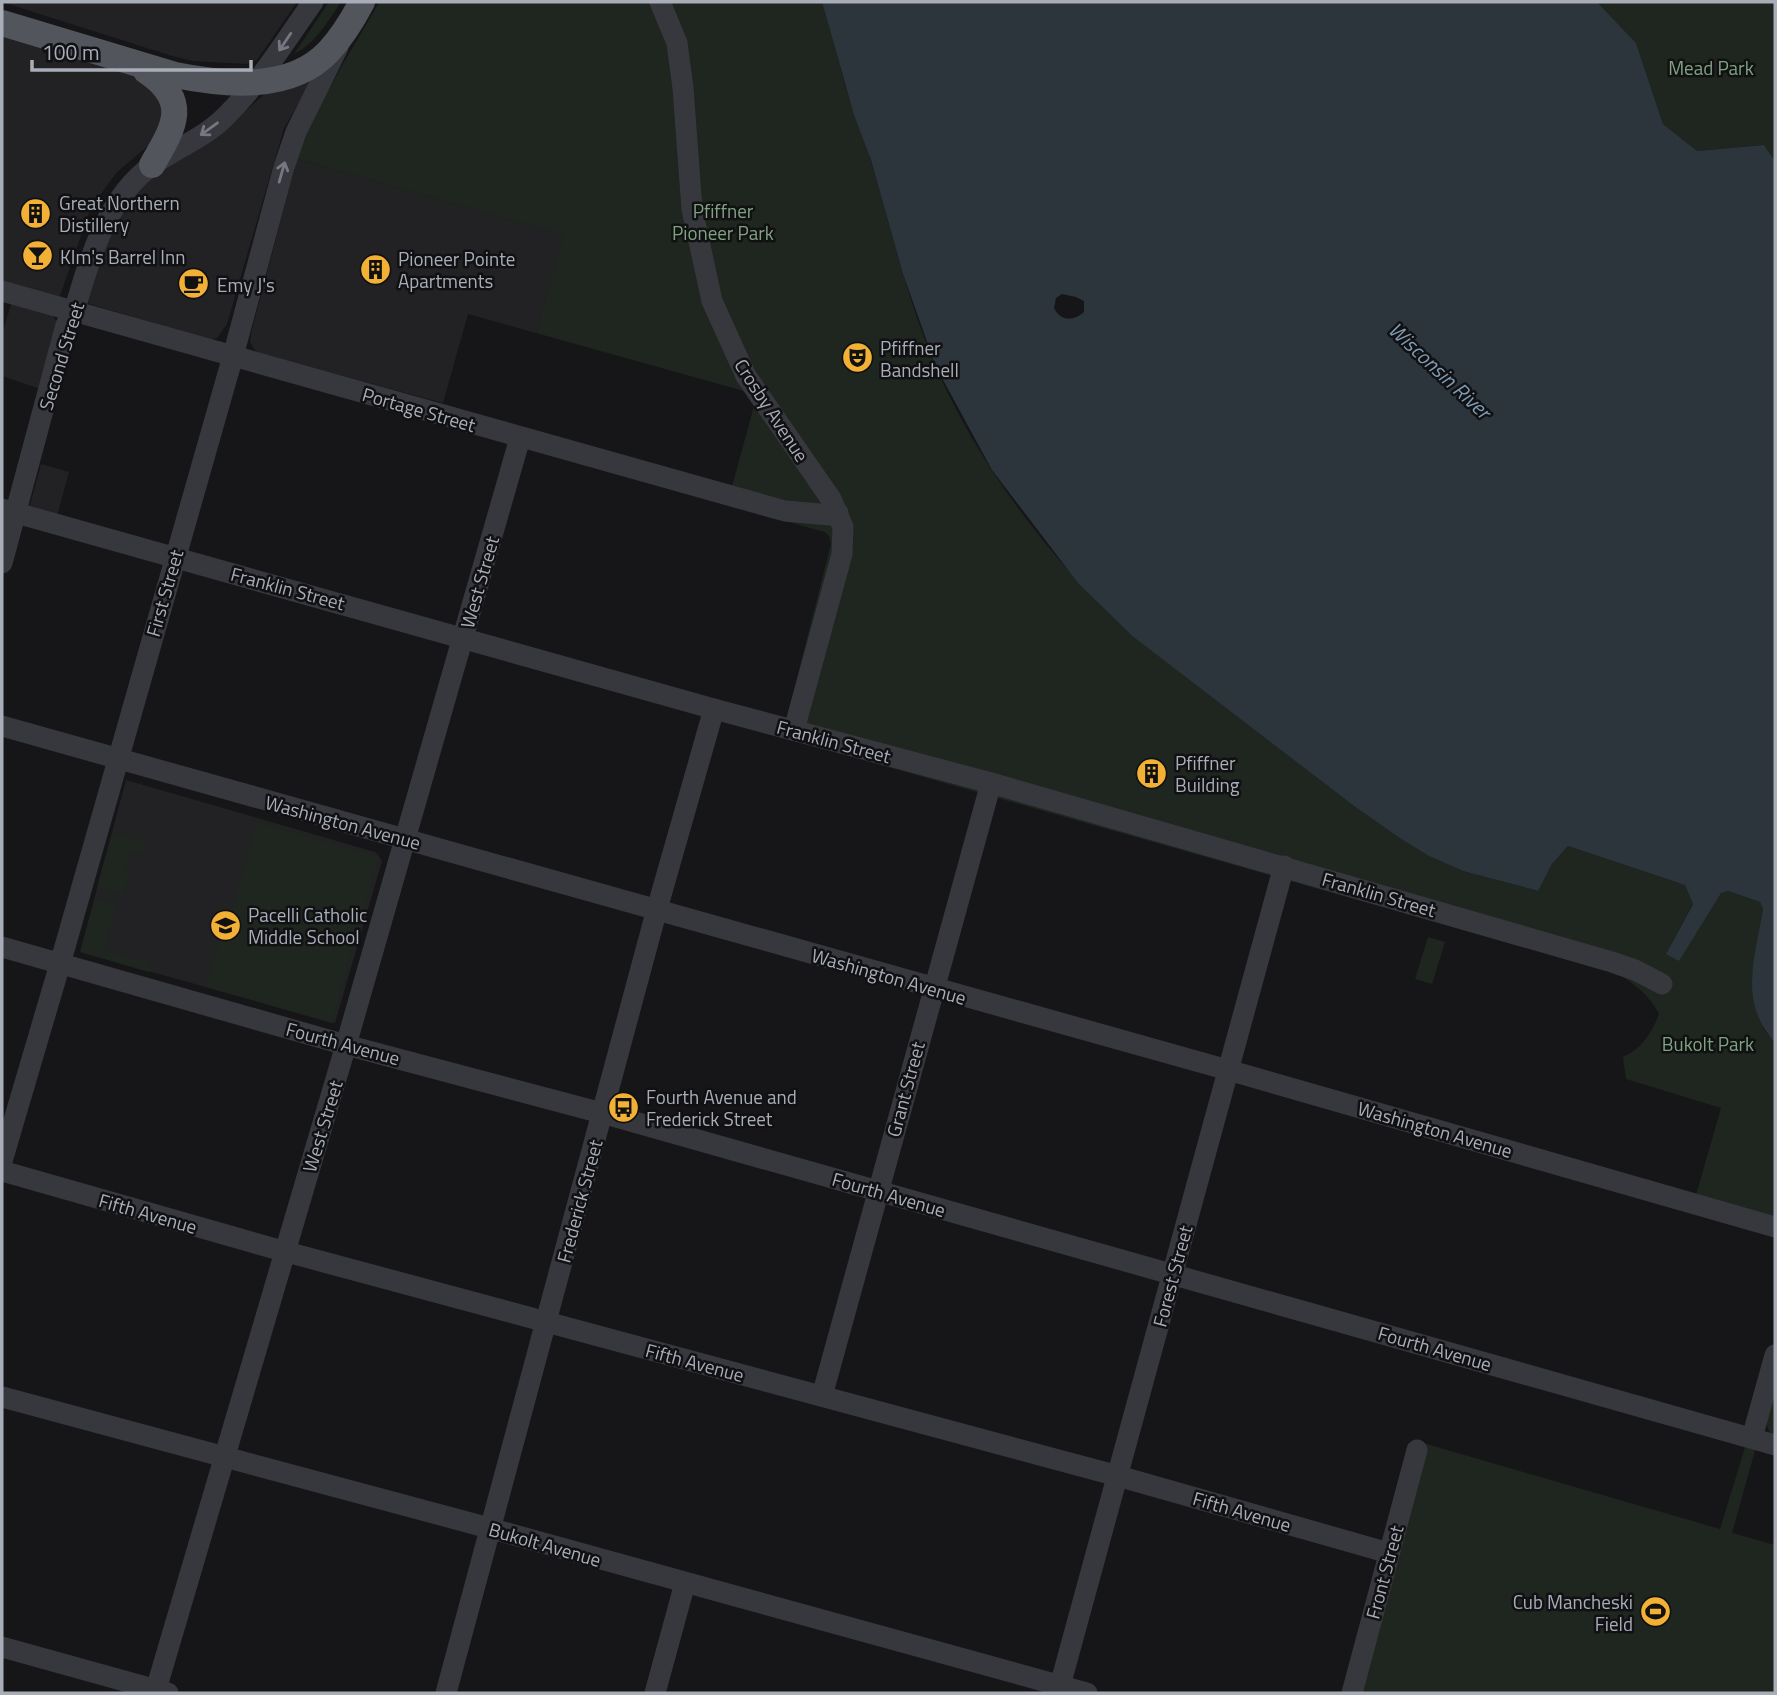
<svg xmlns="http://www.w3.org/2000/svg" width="1777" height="1695" font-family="'Titillium Web',sans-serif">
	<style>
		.built { fill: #222225 }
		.green { fill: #1e261f }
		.water { fill: #2c353c; fill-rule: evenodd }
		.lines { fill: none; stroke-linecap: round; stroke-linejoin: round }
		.minor { stroke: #37383d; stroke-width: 21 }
		.major { stroke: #53555c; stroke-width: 26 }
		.oneway { stroke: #757881 }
		.labels { text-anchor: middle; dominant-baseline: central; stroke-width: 5; stroke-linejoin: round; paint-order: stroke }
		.park-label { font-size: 19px; fill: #7fa381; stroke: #111113 }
		.poi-label { font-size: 19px; fill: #a8adb8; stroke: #111113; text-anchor: start }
		.street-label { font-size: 19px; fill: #a8adb8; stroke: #111113 }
		.water-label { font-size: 21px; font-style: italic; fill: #7f9bb3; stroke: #111113 }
	</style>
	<rect width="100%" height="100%" fill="#161618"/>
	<!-- built -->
	<g class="built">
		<polygon points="2,2 297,2 257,60 246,64 193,61 172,56"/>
		<polygon points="2,31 143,76 166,109 149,145 117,172 91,207 53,316 58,324 40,389 2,376 2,333 17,286 2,281"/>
		<polygon points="323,63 284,128 227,324 217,338 211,340 90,304 87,301 101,253 115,221 134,195 152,176 230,125 270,89"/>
		<polygon points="297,159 565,235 536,333 468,314 443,403 256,352 250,342 251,333"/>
		<polygon points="41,464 69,472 57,516 32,509 30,505"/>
		<polygon points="126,780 375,852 379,856 382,861 335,1023 80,952"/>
	</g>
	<!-- green -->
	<g class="green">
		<path d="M329,2H341C328,21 316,43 294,54Z"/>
		<path d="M379,2H822C833,39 842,77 854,114C860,131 867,147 872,164C892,232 908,302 936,367C979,467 1053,562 1132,636L1354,806L1401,839L1429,856L1463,871L1537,891L1552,864L1568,846L1685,885L1693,903L1666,954L1721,893L1727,891L1760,902L1763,909L1752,977L1764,1030L1775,1043V1219L1696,1195L1721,1108L1626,1079L1623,1057C1642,1049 1652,1032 1659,1014C1649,995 1637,986 1619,974L782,737L831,544L829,536L825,532L727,505L754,406L744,391L536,333L564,235L297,159C317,102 350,54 379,2Z"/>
		<polygon points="1597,2 1775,2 1775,161 1764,145 1697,151 1663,124 1636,43"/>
		<polygon points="256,822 379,857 332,1023 206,987 228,911 232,911"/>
		<polygon points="112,833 147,842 143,854 130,851 124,872 130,874 124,895 97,887"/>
		<polygon points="95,898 117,904 104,950 151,963 149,972 80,952"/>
		<polygon points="1428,937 1445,942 1432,984 1415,979"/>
		<path d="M1775,1388V1436C1758,1429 1772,1401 1775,1388Z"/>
		<polygon points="1416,1441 1720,1529 1746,1444 1756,1447 1732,1533 1775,1545 1775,1693 1361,1693"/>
	</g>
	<!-- water -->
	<path class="water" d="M822,2H1597L1636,43L1663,124L1697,151L1764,145L1775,161V1043C1738,1001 1755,959 1763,909L1760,902L1728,891L1721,893L1679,961L1666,954L1693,904L1685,885L1568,846L1552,864L1538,891L1463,871L1429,856L1401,839L1354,806L1132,636L1078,583L992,470L936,367L903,274L871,160L854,115ZM1062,294L1076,297L1084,301V312C1073,322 1060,321 1054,308L1056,298Z"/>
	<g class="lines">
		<!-- minor -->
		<g class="minor">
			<polyline points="660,2 677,43 683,88 692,209 712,301 746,376 831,499 843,527 842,554 794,730"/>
			<polyline points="2,291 785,511 830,515 838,513"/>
			<polyline points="2,509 714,709 991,783 1612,962 1635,970 1662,984"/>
			<path d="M2,563L66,325L74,312C89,260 107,196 154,164C177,148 205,137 225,117C260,83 285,41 313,2"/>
			<polyline points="2,726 1228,1070 1775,1227"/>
			<polyline points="2,947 346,1045 613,1116 1775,1445"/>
			<polyline points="2,1161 60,964 233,356 284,167 296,132 338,47"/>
			<polyline points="2,1171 272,1248 1118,1476 1389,1553"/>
			<polyline points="822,1396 991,783"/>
			<polyline points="2,1397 489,1528 1087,1693"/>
			<polyline points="1752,1438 1775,1355"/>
			<polyline points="2,1647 168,1693"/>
			<polyline points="155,1693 346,1045 520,438"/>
			<polyline points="446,1693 657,909 714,709"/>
			<polyline points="655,1693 685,1583"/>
			<polyline points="1058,1693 1284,866"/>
			<polyline points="1352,1693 1417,1450"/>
		</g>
		<!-- major -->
		<g class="major">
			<path d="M2,23L175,75C225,85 291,92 329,51C343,36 353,19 362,2"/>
			<path d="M146,71C191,101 174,127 152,165"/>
		</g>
	</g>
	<!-- one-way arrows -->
	<defs><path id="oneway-shaft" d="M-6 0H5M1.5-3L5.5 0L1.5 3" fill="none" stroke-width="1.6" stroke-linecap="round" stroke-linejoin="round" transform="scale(1.75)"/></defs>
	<g class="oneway">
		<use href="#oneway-shaft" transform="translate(285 42) rotate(124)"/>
		<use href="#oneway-shaft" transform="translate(209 129) rotate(144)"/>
		<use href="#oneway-shaft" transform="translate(282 172) rotate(-74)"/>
	</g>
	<!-- icons -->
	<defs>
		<symbol id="building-disc" viewBox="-11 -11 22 22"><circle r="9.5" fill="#f2b134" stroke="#111113"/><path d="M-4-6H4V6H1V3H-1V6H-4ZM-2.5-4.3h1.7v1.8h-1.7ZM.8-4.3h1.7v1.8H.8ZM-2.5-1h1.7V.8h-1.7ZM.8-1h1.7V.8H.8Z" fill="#111"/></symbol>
		<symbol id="bar-disc" viewBox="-11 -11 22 22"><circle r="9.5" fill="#f2b134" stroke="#111113"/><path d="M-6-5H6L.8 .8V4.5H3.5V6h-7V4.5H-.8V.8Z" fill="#111"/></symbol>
		<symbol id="cafe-disc" viewBox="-11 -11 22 22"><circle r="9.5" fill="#f2b134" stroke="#111113"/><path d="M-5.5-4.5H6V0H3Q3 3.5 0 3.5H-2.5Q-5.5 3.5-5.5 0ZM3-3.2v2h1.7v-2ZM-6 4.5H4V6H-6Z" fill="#111"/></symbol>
		<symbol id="theatre-disc" viewBox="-11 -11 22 22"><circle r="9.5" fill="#f2b134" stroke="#111113"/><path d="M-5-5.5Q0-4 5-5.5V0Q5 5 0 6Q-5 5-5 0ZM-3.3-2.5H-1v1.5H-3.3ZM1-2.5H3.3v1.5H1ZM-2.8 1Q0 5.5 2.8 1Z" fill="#111"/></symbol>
		<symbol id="school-disc" viewBox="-11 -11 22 22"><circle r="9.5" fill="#f2b134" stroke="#111113"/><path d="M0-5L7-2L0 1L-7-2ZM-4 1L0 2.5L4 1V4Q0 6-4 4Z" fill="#111"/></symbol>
		<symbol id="bus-disc" viewBox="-11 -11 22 22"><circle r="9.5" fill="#f2b134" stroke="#111113"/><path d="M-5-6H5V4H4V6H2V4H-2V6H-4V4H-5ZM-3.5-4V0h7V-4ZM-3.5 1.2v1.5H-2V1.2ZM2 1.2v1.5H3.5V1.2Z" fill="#111"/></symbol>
		<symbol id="stadium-disc" viewBox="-11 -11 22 22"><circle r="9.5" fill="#f2b134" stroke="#111113"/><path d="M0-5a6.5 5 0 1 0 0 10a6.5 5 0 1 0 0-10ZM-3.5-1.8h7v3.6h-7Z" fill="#111"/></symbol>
	</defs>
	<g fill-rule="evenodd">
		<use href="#building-disc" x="18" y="196" width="35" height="35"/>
		<use href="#bar-disc" x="20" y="238" width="35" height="35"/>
		<use href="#building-disc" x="358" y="252" width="35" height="35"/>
		<use href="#cafe-disc" x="176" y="266" width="35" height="35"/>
		<use href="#theatre-disc" x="840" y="340" width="35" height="35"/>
		<use href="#building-disc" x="1134" y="756" width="35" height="35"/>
		<use href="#school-disc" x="208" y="908" width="35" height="35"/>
		<use href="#bus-disc" x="606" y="1090" width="35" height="35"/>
		<use href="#stadium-disc" x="1638" y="1594" width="35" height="35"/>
	</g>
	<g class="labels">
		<!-- park labels -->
		<g class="park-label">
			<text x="1711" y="67">Mead Park</text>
			<text x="723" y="210">Pfiffner<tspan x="723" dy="22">Pioneer Park</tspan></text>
			<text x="1708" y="1043">Bukolt Park</text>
		</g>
		<!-- poi labels -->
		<g class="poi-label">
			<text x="59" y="202">Great Northern<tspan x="59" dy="22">Distillery</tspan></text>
			<text x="60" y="256">KIm's Barrel Inn</text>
			<text x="398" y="258">Pioneer Pointe<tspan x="398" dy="22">Apartments</tspan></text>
			<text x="217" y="284">Emy J's</text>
			<text x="880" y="347">Pfiffner<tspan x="880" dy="22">Bandshell</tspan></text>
			<text x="1175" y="762">Pfiffner<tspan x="1175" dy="22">Building</tspan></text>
			<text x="248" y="914">Pacelli Catholic<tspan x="248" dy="22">Middle School</tspan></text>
			<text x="646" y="1096">Fourth Avenue and<tspan x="646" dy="22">Frederick Street</tspan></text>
			<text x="1633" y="1601" text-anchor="end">Cub Mancheski<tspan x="1633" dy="22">Field</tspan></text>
		</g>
		<!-- street labels -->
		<g class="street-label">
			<text transform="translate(61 356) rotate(-73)">Second Street</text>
			<text transform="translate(419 409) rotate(16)">Portage Street</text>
			<text transform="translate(772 410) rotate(57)">Crosby Avenue</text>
			<text transform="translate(479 582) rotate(-74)">West Street</text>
			<text transform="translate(288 588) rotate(15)">Franklin Street</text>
			<text transform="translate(164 593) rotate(-74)">First Street</text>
			<text transform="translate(834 741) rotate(15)">Franklin Street</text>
			<text transform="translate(343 822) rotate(15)">Washington Avenue</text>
			<text transform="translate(1379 894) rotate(16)">Franklin Street</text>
			<text transform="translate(889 976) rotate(16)">Washington Avenue</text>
			<text transform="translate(343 1043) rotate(15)">Fourth Avenue</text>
			<text transform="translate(905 1089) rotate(-75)">Grant Street</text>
			<text transform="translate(322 1126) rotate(-73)">West Street</text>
			<text transform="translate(1435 1129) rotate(16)">Washington Avenue</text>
			<text transform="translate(889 1194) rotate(16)">Fourth Avenue</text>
			<text transform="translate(579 1201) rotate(-75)">Frederick Street</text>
			<text transform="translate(148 1213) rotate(16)">Fifth Avenue</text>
			<text transform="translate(1172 1276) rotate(-75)">Forest Street</text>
			<text transform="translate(1435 1348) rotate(16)">Fourth Avenue</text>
			<text transform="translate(695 1362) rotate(15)">Fifth Avenue</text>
			<text transform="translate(1242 1511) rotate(16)">Fifth Avenue</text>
			<text transform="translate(545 1544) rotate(16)">Bukolt Avenue</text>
			<text transform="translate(1384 1572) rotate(-75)">Front Street</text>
		</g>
		<!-- water labels -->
		<g class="water-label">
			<text transform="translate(1440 370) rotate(43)">Wisconsin River</text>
		</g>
	</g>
	<!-- border -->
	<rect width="1777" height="1695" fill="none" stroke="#a8adb8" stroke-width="7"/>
	<!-- scale -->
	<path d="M32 60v10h219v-10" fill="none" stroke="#a8adb8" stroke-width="3.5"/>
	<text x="42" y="60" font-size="21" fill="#a8adb8" stroke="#111113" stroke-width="5" paint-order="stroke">100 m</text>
</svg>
